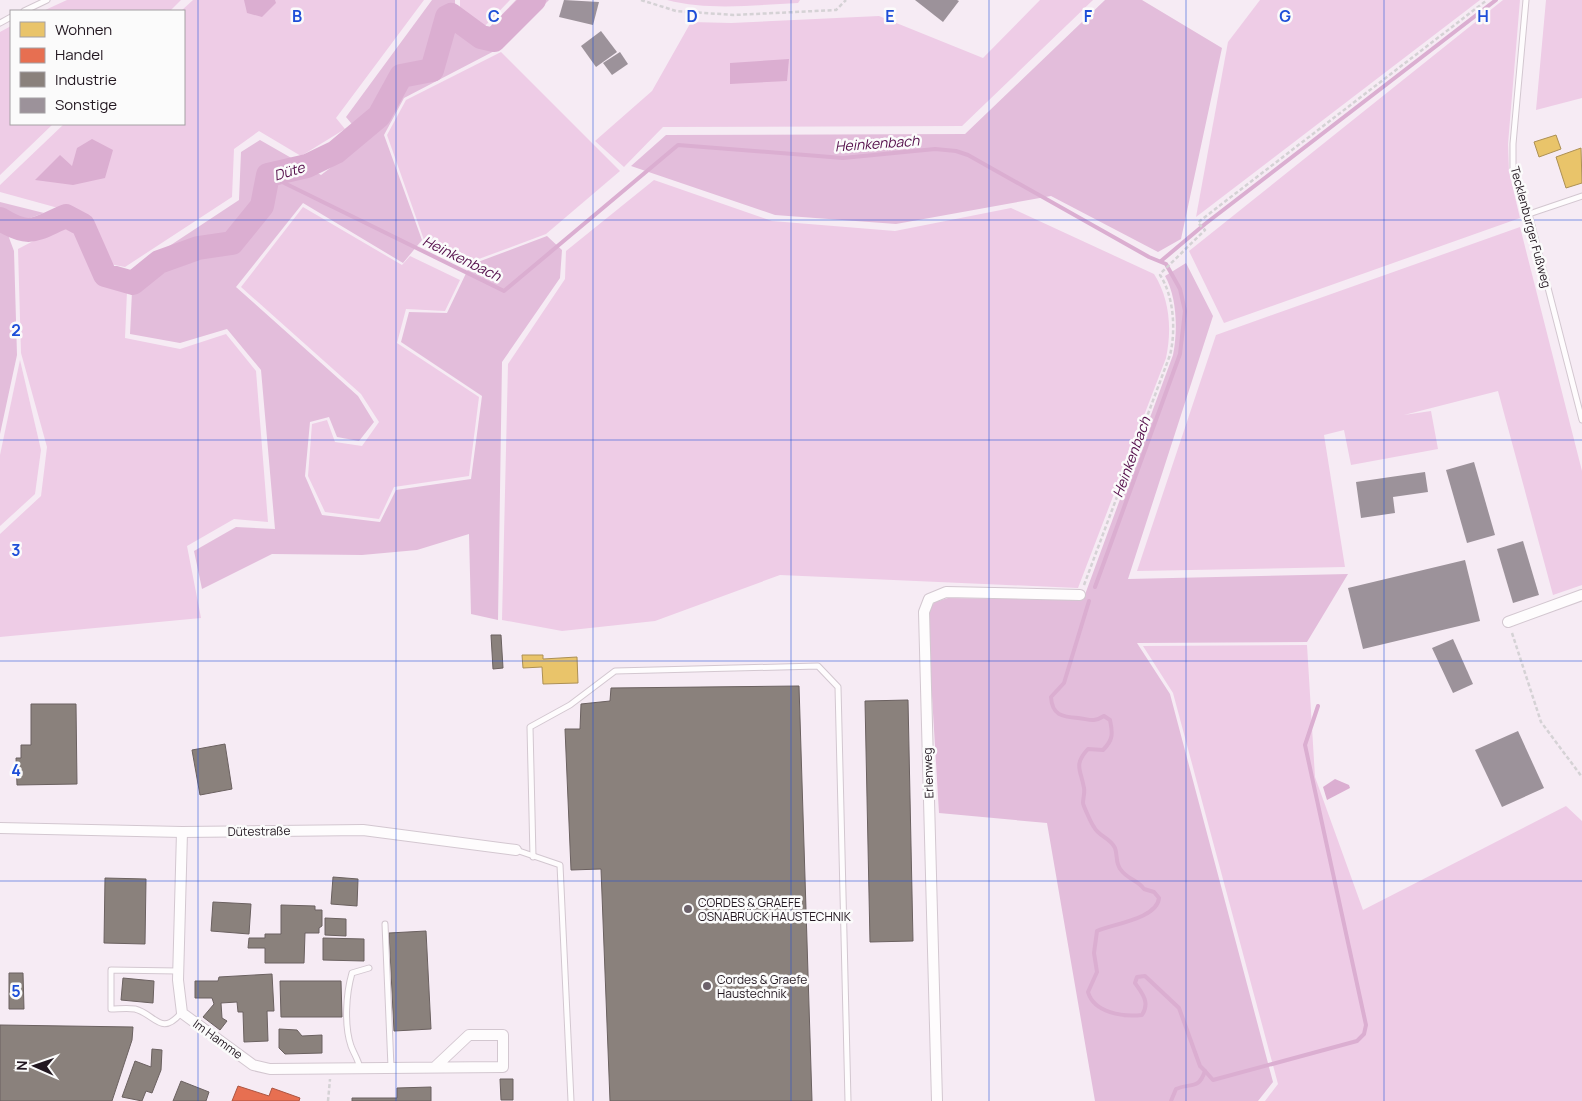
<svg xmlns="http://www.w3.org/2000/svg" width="1582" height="1101" font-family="Manrope,sans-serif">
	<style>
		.green { fill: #eecce6 }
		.forest { fill: #e3bddb }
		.water { fill: #dbaed1 }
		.homes { fill: #e9c46a; stroke: #ad9054 }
		.shops { fill: #e76f51; stroke: #ac5542 }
		.industry { fill: #8a817c; stroke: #6b6160 }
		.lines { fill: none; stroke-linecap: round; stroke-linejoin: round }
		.stream { stroke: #dbaed1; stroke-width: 4 }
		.river { stroke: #dbaed1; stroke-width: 24 }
		.building { fill: #9c929a }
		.lane-casing { stroke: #d3c7d0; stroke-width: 7 }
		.street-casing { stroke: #d3c7d0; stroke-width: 12 }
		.path { stroke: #d5d2d5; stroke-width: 2.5; stroke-dasharray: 4 2.5; stroke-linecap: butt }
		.lane { stroke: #fefcfd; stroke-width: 5 }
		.street { stroke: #fefcfd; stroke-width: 10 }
		.grid { fill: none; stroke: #1d4ed8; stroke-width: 1; stroke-opacity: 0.55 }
		.poi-dot { fill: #6c616a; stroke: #fbfbfb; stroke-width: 2 }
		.labels { text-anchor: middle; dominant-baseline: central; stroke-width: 5; stroke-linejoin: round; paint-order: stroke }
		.street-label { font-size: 12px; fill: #221720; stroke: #fbfbfb }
		.poi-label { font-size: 12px; fill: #221720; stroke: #fbfbfb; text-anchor: start }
		.water-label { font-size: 14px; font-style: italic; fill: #530c49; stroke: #fbfbfb }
		.grid-label { font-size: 16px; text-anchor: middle; font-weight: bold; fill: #1d4ed8; stroke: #fbfbfb; stroke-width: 5; stroke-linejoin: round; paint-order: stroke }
	</style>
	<rect width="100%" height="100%" fill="#f6ebf4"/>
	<!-- green -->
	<g class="green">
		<polygon points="67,0 181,0 170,11 43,11"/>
		<polygon points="193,0 424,0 336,118 345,129 301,156 259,131 234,149 232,197 125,267 110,264 91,217 0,192 0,185 64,124 184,124 184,11 181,11"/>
		<polygon points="460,0 510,0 482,29 460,12"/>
		<path d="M667,0H800L798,3C755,5 709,11 667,0Z"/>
		<polygon points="1040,0 1093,0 962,126 663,127 624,167 595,141 652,91 691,22 731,23 879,16 983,58"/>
		<polygon points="1260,0 1480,0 1196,217 1228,42"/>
		<polygon points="1503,0 1520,0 1508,144 1509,172 1520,218 1224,323 1189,251"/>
		<polygon points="1546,0 1582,0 1582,98 1536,110"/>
		<polygon points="11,26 11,124 53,124 0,175 0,32"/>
		<polygon points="501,52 620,171 546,234 468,263 424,240 387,135 406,100"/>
		<path d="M654,180L772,221L895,231L1011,208L1154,274C1170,299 1172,330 1166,358L1078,588L780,575L655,621L562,631L502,620L508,364L565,279L566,251Z"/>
		<polygon points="303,207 402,265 410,256 460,280 445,311 406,309 397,343 479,397 469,476 394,487 379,519 325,512 308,476 312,424 327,420 335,442 362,446 379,422 361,394 241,287"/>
		<polygon points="62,226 74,231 96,283 127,291 125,338 180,349 226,334 256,371 268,522 234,519 187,546 201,618 0,637 0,534 41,496 47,447 21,353 18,249"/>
		<polygon points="1520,227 1582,471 1582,585 1553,595 1498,391 1404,415 1431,411 1438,449 1351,465 1344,430 1324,435 1345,567 1137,571 1216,335"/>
		<polygon points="20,360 41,450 35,494 0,526 0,455"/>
		<polygon points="1307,645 1315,777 1363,910 1566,806 1582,821 1582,1101 1265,1101 1278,1084 1173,693 1143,646"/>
	</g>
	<!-- forest -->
	<g class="forest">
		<polygon points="432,0 455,0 455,27 475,42 516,0 549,0 502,47 404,98 384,135 422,240 403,263 303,203 236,287 358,396 374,422 359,441 337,437 329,417 310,422 305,476 322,515 380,522 396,490 471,479 482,396 401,342 409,312 447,313 470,265 547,236 562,250 560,278 502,362 498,620 471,614 469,534 417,550 362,555 272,554 202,589 194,551 236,527 275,529 261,370 227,329 180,343 130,334 133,270 239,200 241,152 260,140 321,175 366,141 346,117"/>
		<polygon points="1105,0 1142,0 1222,48 1181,239 1158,252 1051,196 896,224 775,215 631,166 666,135 965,134"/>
		<polygon points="0,202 44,213 5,227 14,251 17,355 0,434"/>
		<path d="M1186,263L1213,316L1128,579L1348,574L1307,642L1137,643L1170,694L1273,1082L1258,1101H1095L1047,823L939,813L927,612L935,602L948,598L1083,600L1173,355C1178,331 1177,297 1165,276Z"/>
	</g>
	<!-- water -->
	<g class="water">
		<polygon points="244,0 275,0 276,3 262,17 247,13"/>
		<polygon points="789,59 787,81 730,84 730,63"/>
		<polygon points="92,139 113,150 105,178 73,185 35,180 60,155 72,166 77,148"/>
		<polygon points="1335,779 1349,785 1350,788 1327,800 1323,787"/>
	</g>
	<!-- homes -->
	<g class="homes">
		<polygon points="1556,135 1561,149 1539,157 1534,142"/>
		<polygon points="1581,148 1582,183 1566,188 1556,157"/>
		<polygon points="522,655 543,655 543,659 577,657 578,683 543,684 542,667 523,668"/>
	</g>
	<!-- shops -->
	<polygon class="shops" points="238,1086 269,1096 272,1088 300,1098 299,1101 232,1101"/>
	<!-- industry -->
	<g class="industry">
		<polygon points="491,635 501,635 503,668 493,669"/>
		<polygon points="799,686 812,1101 610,1101 601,869 571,870 565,729 580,729 581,704 610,701 611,688"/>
		<polygon points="908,700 913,941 870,942 865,701"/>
		<polygon points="31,704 76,704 77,784 17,785 16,758 21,758 21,745 31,745"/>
		<polygon points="225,744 232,789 200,795 192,750"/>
		<polygon points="333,877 358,879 357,906 331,904"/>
		<polygon points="105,878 146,879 145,944 104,943"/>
		<polygon points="213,902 251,904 249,934 211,931"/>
		<polygon points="281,905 315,906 315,910 322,910 322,926 319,928 319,933 305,933 304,963 265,963 265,948 248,948 249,938 265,938 265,934 281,934"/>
		<polygon points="325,918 346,919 346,936 325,935"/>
		<polygon points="426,931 431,1029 394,1031 389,933"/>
		<polygon points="323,938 364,939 364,961 323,960"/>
		<polygon points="9,973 23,973 24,1009 9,1009"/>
		<polygon points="272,974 274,1011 267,1011 268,1041 244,1042 243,1012 238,1012 237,1002 221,1003 222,1018 227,1021 220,1030 203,1017 214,1004 212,998 195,998 195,981 218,981 219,977"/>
		<polygon points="123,978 154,981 153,1003 121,1000"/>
		<polygon points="280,981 341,981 342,1017 281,1017"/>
		<polygon points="0,1025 133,1027 132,1040 112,1101 0,1101"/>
		<polygon points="279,1029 297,1030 302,1036 322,1035 322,1053 285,1054 279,1048"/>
		<polygon points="152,1049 162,1050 161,1070 152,1093 146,1091 142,1101 122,1097 135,1061 151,1067"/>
		<polygon points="500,1079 513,1079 513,1100 501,1100"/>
		<polygon points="181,1081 209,1092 206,1101 173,1101"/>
		<polygon points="431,1087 431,1101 352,1101 352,1098 397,1098 397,1088"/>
	</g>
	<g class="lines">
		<!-- stream -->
		<g class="stream">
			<polyline points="268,175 504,291 678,145 843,158 935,149 956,151 968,155 1149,257 1166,264 1180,289 1185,311 1180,354 1095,587"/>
			<polyline points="1161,261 1205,224 1496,0"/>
			<path d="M1089,601L1064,683L1051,697C1052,715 1062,717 1078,718C1089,719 1093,723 1104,716L1110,720C1113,734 1113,740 1103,750L1088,749C1073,765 1081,770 1084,788C1085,793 1083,798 1083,803C1083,805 1092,825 1094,827C1098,836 1111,838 1115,848C1118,856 1115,863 1121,870C1127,879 1138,880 1144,889L1154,892L1159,898C1157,919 1112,924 1097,931L1094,953L1097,972L1088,992C1094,1013 1123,1017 1142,1015C1150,1003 1143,994 1135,983L1137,977L1145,976L1179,1008L1200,1066L1205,1071C1198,1091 1191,1082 1176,1089L1171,1101"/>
			<polyline points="1205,1071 1213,1080 1357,1041 1364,1034 1366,1025 1305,745 1318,706"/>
		</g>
		<!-- river -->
		<path class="river" d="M0,219C31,238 35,229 66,216L83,225L105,275L133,283L159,262L198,248L232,243L262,206L268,175L307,166L336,152L379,116L401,76L432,70L447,17L451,15L481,37L494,40L534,0"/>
	</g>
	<!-- building -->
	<g class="building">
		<polygon points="564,0 599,2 593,25 559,17"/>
		<polygon points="915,0 957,0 959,1 943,22"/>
		<polygon points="601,31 617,52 596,67 581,46"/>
		<polygon points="620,52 628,64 612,75 603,63"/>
		<polygon points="1474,462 1495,535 1467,543 1446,470"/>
		<polygon points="1425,472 1428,492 1393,497 1395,513 1361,518 1356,482"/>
		<polygon points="1523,541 1539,595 1513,603 1497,549"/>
		<polygon points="1465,560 1480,621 1363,649 1348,588"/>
		<polygon points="1453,639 1473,684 1453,693 1432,648"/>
		<polygon points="1518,731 1544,788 1502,807 1475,750"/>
	</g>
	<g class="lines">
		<defs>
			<g id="lane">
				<polyline points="1526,0 1513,144 1513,170 1529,214 1582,420"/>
				<polyline points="24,11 47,0"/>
				<polyline points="0,23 11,17"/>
				<polyline points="1529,214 1582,196"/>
				<polyline points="516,850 560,865 571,1101"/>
				<polyline points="533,857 530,727 570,705 615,671 818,666 838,687 848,1101"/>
				<polyline points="385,924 391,1067"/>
				<path d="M178,971L111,970V1009C118,1009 127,1008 135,1009C155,1014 161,1037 181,1013"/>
				<path d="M360,1068C358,1059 354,1054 351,1046C344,1025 346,994 352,973L369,968"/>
			</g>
			<g id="street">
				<polyline points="1508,622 1582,595"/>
				<polyline points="0,828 182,832 363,830 516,850"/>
				<polyline points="182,832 178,980 182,1013 253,1065 270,1069 503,1067 503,1035 469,1035 435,1067"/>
				<polyline points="937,1101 924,612 929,599 946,592 1080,595"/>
			</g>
		</defs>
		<!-- lane casing -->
		<use href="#lane" class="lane-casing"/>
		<!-- street casing -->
		<use href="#street" class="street-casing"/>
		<!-- path -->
		<g class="path">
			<polyline points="641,0 676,11 734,15 836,10 846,0"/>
			<path d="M1084,585L1170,355C1176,331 1174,296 1160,275L1161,273L1205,230L1198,223L1201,220L1487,0"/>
			<polyline points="1512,633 1541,722 1582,777"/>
			<polyline points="328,1101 330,1079"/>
		</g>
		<!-- lane -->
		<use href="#lane" class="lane"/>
		<!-- street -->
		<use href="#street" class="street"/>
	</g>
	<!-- grid -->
	<path class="grid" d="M198,0V1101M396,0V1101M593,0V1101M791,0V1101M989,0V1101M1186,0V1101M1384,0V1101M0,220H1582M0,440H1582M0,661H1582M0,881H1582"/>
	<!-- markers -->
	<g class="poi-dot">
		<circle cx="688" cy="909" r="5"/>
		<circle cx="707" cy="986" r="5"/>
	</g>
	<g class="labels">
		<!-- street labels -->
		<g class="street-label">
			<text transform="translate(1531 227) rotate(75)">Tecklenburger Fußweg</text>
			<text transform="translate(928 773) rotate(-92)">Erlenweg</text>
			<text transform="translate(259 831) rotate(-1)">Dütestraße</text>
			<text transform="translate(218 1039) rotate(36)">Im Hamme</text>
		</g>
		<!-- poi labels -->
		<g class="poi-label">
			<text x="698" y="902">CORDES &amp; GRAEFE<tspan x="698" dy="14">OSNABRÜCK HAUSTECHNIK</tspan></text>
			<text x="717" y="979">Cordes &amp; Graefe<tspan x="717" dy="14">Haustechnik</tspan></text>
		</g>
		<!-- water labels -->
		<g class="water-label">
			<text transform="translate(877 143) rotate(-4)">Heinkenbach</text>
			<text transform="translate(289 171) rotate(-17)">Düte</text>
			<text transform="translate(462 258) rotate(26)">Heinkenbach</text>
			<text transform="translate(1131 457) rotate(-70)">Heinkenbach</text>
		</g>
	</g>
	<g class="grid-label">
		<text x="297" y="22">B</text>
		<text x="494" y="22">C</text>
		<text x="692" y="22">D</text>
		<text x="890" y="22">E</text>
		<text x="1088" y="22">F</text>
		<text x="1285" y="22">G</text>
		<text x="1483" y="22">H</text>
		<text x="16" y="336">2</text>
		<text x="16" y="556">3</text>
		<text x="16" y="776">4</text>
		<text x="16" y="997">5</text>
	</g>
	<!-- legend -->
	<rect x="10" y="10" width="175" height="115" fill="#fbfbfb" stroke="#a4a0a3"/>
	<rect x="20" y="22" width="25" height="15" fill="#e9c46a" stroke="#a4a0a3"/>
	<text x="55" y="35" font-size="15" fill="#221720">Wohnen</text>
	<rect x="20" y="48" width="25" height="15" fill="#e76f51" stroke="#a4a0a3"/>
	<text x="55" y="60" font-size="15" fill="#221720">Handel</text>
	<rect x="20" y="72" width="25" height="15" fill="#8a817c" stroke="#a4a0a3"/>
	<text x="55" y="85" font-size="15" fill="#221720">Industrie</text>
	<rect x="20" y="98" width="25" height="15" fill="#9c929a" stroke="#a4a0a3"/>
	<text x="55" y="110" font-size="15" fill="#221720">Sonstige</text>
	<!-- north arrow -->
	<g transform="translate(35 1066) rotate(272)" stroke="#fbfbfb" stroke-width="4" paint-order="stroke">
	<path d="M0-4L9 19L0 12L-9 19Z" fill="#221720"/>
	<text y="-8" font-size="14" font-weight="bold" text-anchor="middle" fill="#221720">N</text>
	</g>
</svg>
